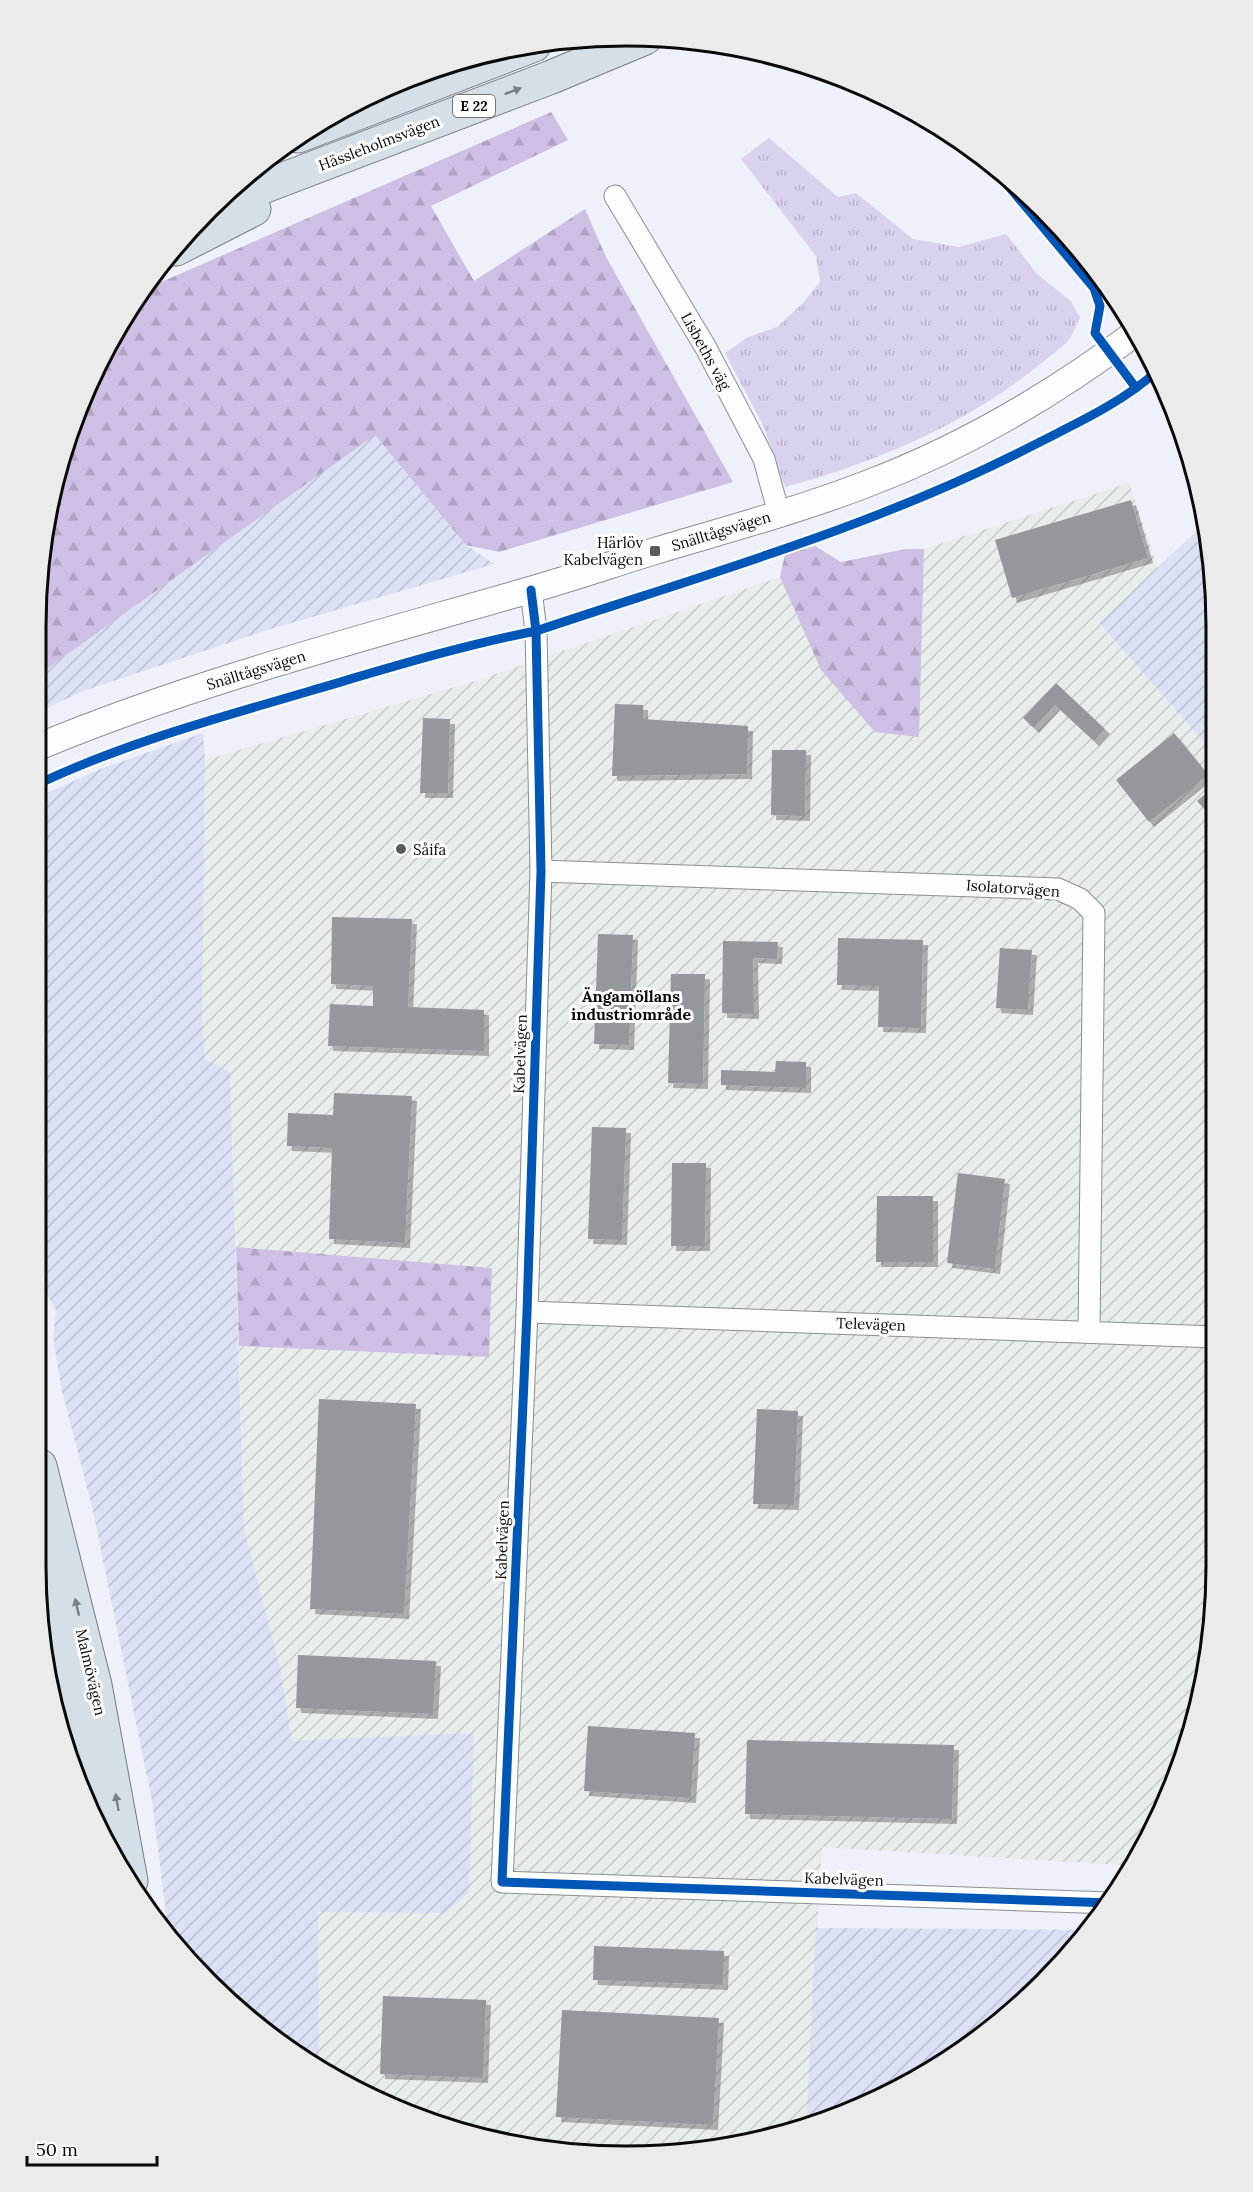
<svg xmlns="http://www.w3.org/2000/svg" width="1253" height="2192" font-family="Lora,serif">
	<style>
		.industrial { fill: url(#industrial-furrows) }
		.farmland { fill: url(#farmland-furrows) }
		.grass { fill: url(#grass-tufts) }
		.forest { fill: url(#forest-firs) }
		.building { fill: #94979c; filter: url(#shadow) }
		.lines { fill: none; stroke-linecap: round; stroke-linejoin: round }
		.minor-casing { stroke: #8d8e92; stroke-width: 23 }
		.tertiary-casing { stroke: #8d8e92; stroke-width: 28 }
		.motorway-casing { stroke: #7a7b7f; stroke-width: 35 }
		.minor { stroke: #fcfdfe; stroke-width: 21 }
		.tertiary { stroke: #fcfdfe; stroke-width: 26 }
		.motorway { stroke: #d4dfe7; stroke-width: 33 }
		.cycleway-casing { stroke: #fff; stroke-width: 13 }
		.cycleway { stroke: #0057b8; stroke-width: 9 }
		.oneway { fill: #797f84 }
		.poi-dot { fill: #5a5b5e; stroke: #fff; stroke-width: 2 }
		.labels { text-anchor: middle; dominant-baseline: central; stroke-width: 6; stroke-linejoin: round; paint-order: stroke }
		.shield { fill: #fff; stroke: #545454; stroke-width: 1.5 }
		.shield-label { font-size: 14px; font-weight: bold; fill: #0a0a0a }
		.street-label { font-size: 15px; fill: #0a0a0a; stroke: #fff }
		.poi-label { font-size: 15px; fill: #0a0a0a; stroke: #fff; text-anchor: end }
		.neighbourhood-label { font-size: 16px; font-weight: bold; fill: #0a0a0a; stroke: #fff }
		.rim { fill: none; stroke: #0a0a0a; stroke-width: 3 }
	</style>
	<defs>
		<pattern id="industrial-furrows" width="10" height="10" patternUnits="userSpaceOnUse" patternTransform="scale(1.5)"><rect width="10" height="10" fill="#e7edeb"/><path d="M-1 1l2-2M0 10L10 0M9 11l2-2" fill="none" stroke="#c5cac8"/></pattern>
		<pattern id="farmland-furrows" width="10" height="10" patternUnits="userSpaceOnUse" patternTransform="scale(1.5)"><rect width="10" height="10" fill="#dbe0f5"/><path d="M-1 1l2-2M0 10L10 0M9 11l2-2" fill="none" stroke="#bbbfd1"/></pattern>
		<pattern id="grass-tufts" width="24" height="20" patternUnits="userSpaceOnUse" patternTransform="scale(1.5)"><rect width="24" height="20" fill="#dad1ee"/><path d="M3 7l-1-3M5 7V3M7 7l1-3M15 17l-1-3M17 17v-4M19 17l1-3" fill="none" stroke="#bab2cb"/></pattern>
		<pattern id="forest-firs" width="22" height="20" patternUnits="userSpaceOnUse" patternTransform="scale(1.5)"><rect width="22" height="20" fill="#cebfe5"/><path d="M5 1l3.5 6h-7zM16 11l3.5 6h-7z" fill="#b0a3c3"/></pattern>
		<filter id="shadow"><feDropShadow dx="5" dy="5" stdDeviation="0" flood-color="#0004"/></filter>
	</defs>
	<rect width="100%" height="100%" fill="#eef1f9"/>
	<!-- industrial -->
	<polygon class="industrial" points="1129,483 1158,568 1099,624 1216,756 1216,1604 1186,1755 1121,1886 1121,1865 822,1847 806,2127 741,2145 627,2156 473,2136 366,2095 319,2068 318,1912 446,1913 473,1733 292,1742 281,1671 244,1529 239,1346 488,1357 492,1268 236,1247 230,1072 205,1059 202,1024 205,760 472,682 780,577 821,670 918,737 924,549"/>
	<!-- farmland -->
	<g class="farmland">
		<polygon points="375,434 466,545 494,564 264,631 86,690 38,712 39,673"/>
		<polygon points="1203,525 1216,588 1216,756 1099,623"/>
		<polygon points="203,733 205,760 202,1024 205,1059 230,1072 244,1529 281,1671 292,1741 474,1733 469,1892 446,1913 318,1912 319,2068 298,2056 209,1983 169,1938 152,1801 93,1511 61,1387 53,1337 56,1310 40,1282 38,797 98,770"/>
		<polygon points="816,1928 1003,1929 1089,1930 1070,1955 986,2034 921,2077 806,2127"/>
	</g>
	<!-- grass -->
	<path class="grass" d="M769,138L838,197L856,193L913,239L959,247L1006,234L1037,274L1071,301L1080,318C1077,324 1074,332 1070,338C1063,348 1048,357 1039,365C965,425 876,462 785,487L763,425L725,353L748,337L777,327L803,303L820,282L816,256L741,159Z"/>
	<!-- forest -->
	<g class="forest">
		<polygon points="551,112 568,140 431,206 474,281 585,209 606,257 733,482 499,552 466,545 375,435 38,675 37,588 67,437 138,296 159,283"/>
		<polygon points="815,546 841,562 906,549 924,549 919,737 875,732 821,670 780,577 785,554"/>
		<polygon points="236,1247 492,1268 489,1357 239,1346"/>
	</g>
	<!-- building -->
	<g class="building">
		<polygon points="1131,500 1148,558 1012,598 995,540"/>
		<polygon points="1056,683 1105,729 1094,741 1055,705 1034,728 1023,718"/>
		<polygon points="615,704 643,705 643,719 748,726 747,774 612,776"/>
		<polygon points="423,718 450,719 448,793 420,793"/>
		<polygon points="1174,733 1208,775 1149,822 1116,780"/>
		<polygon points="772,750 806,750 805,816 771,815"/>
		<polygon points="1216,785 1216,822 1197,801"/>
		<polygon points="332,917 412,919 408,1007 484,1010 484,1051 328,1046 330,1004 373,1006 373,986 331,984"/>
		<polygon points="598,934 633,935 629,1045 594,1044"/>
		<polygon points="838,938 923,940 921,1028 878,1027 879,986 837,985"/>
		<polygon points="723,941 778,942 777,959 753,958 754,1014 722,1013"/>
		<polygon points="1000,948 1032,950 1028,1010 996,1008"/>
		<polygon points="671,974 705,974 703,1084 668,1083"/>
		<polygon points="776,1061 806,1062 806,1088 721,1085 721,1070 775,1072"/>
		<polygon points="334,1093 412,1096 405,1243 329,1239 332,1148 287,1146 288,1113 333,1115"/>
		<polygon points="592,1127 626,1128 622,1240 588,1239"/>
		<polygon points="1207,1142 1216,1142 1216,1192 1206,1192"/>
		<polygon points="672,1163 706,1163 705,1246 671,1246"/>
		<polygon points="958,1173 1005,1179 995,1269 947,1263"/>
		<polygon points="877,1196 933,1196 933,1262 876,1262"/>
		<polygon points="319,1399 416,1404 404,1614 310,1609"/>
		<polygon points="757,1409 798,1411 794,1505 753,1504"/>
		<polygon points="298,1655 436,1661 433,1714 296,1708"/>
		<polygon points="588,1726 695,1733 691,1798 584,1791"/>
		<polygon points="747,1740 954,1745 952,1819 745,1814"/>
		<polygon points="594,1946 724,1951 723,1985 593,1980"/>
		<polygon points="383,1996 486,2000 483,2078 380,2074"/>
		<polygon points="562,2010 719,2018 713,2125 556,2117"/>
		<polygon points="478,2135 505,2135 505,2140 478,2136"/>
	</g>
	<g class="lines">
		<defs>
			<g id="minor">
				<polyline points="615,196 706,348 764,459 779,514"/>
				<polyline points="531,590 536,631 541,871 527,1312 502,1882 1111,1903"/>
				<polyline points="541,871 1058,889 1080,899 1094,913 1089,1332"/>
				<polyline points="527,1312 1216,1337"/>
			</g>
			<path id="tertiary" d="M38,747C197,681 364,638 530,590C572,578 613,564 655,551C725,530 796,511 864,485C963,448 1054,394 1138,331"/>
			<g id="motorway">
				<polyline points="298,136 534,45"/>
				<polyline points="213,206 549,78 645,38"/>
				<polyline points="176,249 254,209"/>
				<polyline points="40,1466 95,1685 131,1881"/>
				<polyline points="41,1563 70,1689 96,1825"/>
			</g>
		</defs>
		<!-- minor casing -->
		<use href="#minor" class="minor-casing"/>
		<!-- tertiary casing -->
		<use href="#tertiary" class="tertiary-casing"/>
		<!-- motorway casing -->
		<use href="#motorway" class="motorway-casing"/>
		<!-- minor -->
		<use href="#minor" class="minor"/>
		<!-- tertiary -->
		<use href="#tertiary" class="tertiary"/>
		<!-- motorway -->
		<use href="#motorway" class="motorway"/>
		<defs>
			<g id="cycleway">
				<polyline points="990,164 1094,288 1100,306 1095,333 1136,388"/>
				<polyline points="531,590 536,631 541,871 527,1312 502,1882 1111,1903"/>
				<path d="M38,784C125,743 218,718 310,691C385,669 459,646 536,631C703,575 875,527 1032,446C1075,424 1120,404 1156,372"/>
			</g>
		</defs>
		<!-- cycleway casing -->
		<use href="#cycleway" class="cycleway-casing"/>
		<!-- cycleway -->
		<use href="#cycleway" class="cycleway"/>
	</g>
	<!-- one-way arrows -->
	<defs><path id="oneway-solid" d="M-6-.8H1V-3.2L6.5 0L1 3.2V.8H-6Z" transform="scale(1.5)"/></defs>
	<g class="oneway">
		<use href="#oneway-solid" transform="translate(513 91) rotate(-21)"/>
		<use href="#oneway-solid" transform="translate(77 1607) rotate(-103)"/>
		<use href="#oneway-solid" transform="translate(117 1802) rotate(-100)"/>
	</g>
	<!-- markers -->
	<g class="poi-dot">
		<rect x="649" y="545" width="12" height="12" rx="3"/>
		<circle cx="401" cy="849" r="6"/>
	</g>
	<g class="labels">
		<!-- shield labels -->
		<rect class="shield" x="453" y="95" width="42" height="22" rx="4.5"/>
		<g class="shield-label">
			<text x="474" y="106">E 22</text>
		</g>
		<!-- street labels -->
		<g class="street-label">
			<text transform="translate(379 143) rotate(-21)">Hässleholmsvägen</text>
			<text transform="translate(706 351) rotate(61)">Lisbeths väg</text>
			<text transform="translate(721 531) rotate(-17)">Snälltågsvägen</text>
			<text transform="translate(256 670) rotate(-17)">Snälltågsvägen</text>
			<text transform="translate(1013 888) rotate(4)">Isolatorvägen</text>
			<text transform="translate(520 1054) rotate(-88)">Kabelvägen</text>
			<text transform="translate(871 1324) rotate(2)">Televägen</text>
			<text transform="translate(502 1540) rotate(-88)">Kabelvägen</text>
			<text transform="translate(91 1672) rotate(77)">Malmövägen</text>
			<text transform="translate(844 1879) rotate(2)">Kabelvägen</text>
		</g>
		<!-- poi labels -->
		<g class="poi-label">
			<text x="643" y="542">Härlöv<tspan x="643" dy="17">Kabelvägen</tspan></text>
			<text x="413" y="849" text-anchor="start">Såifa</text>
		</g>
		<!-- neighbourhood labels -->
		<g class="neighbourhood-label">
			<text x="631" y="996">Ängamöllans<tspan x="631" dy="18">industriområde</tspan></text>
		</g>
	</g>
	<!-- crop -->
	<path d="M0 0H1253V2192H0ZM626 46H626A580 580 0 0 1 1206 626V1566A580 580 0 0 1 626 2146H626A580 580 0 0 1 46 1566V626A580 580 0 0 1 626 46Z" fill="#ebebeb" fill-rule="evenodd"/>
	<path class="rim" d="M626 46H626A580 580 0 0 1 1206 626V1566A580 580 0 0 1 626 2146H626A580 580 0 0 1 46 1566V626A580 580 0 0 1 626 46Z"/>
	<!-- scale -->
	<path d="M27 2156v9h130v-9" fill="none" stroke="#0a0a0a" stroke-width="3"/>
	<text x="36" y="2156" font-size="18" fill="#0a0a0a" stroke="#ffffff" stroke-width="4.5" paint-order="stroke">50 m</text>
</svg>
